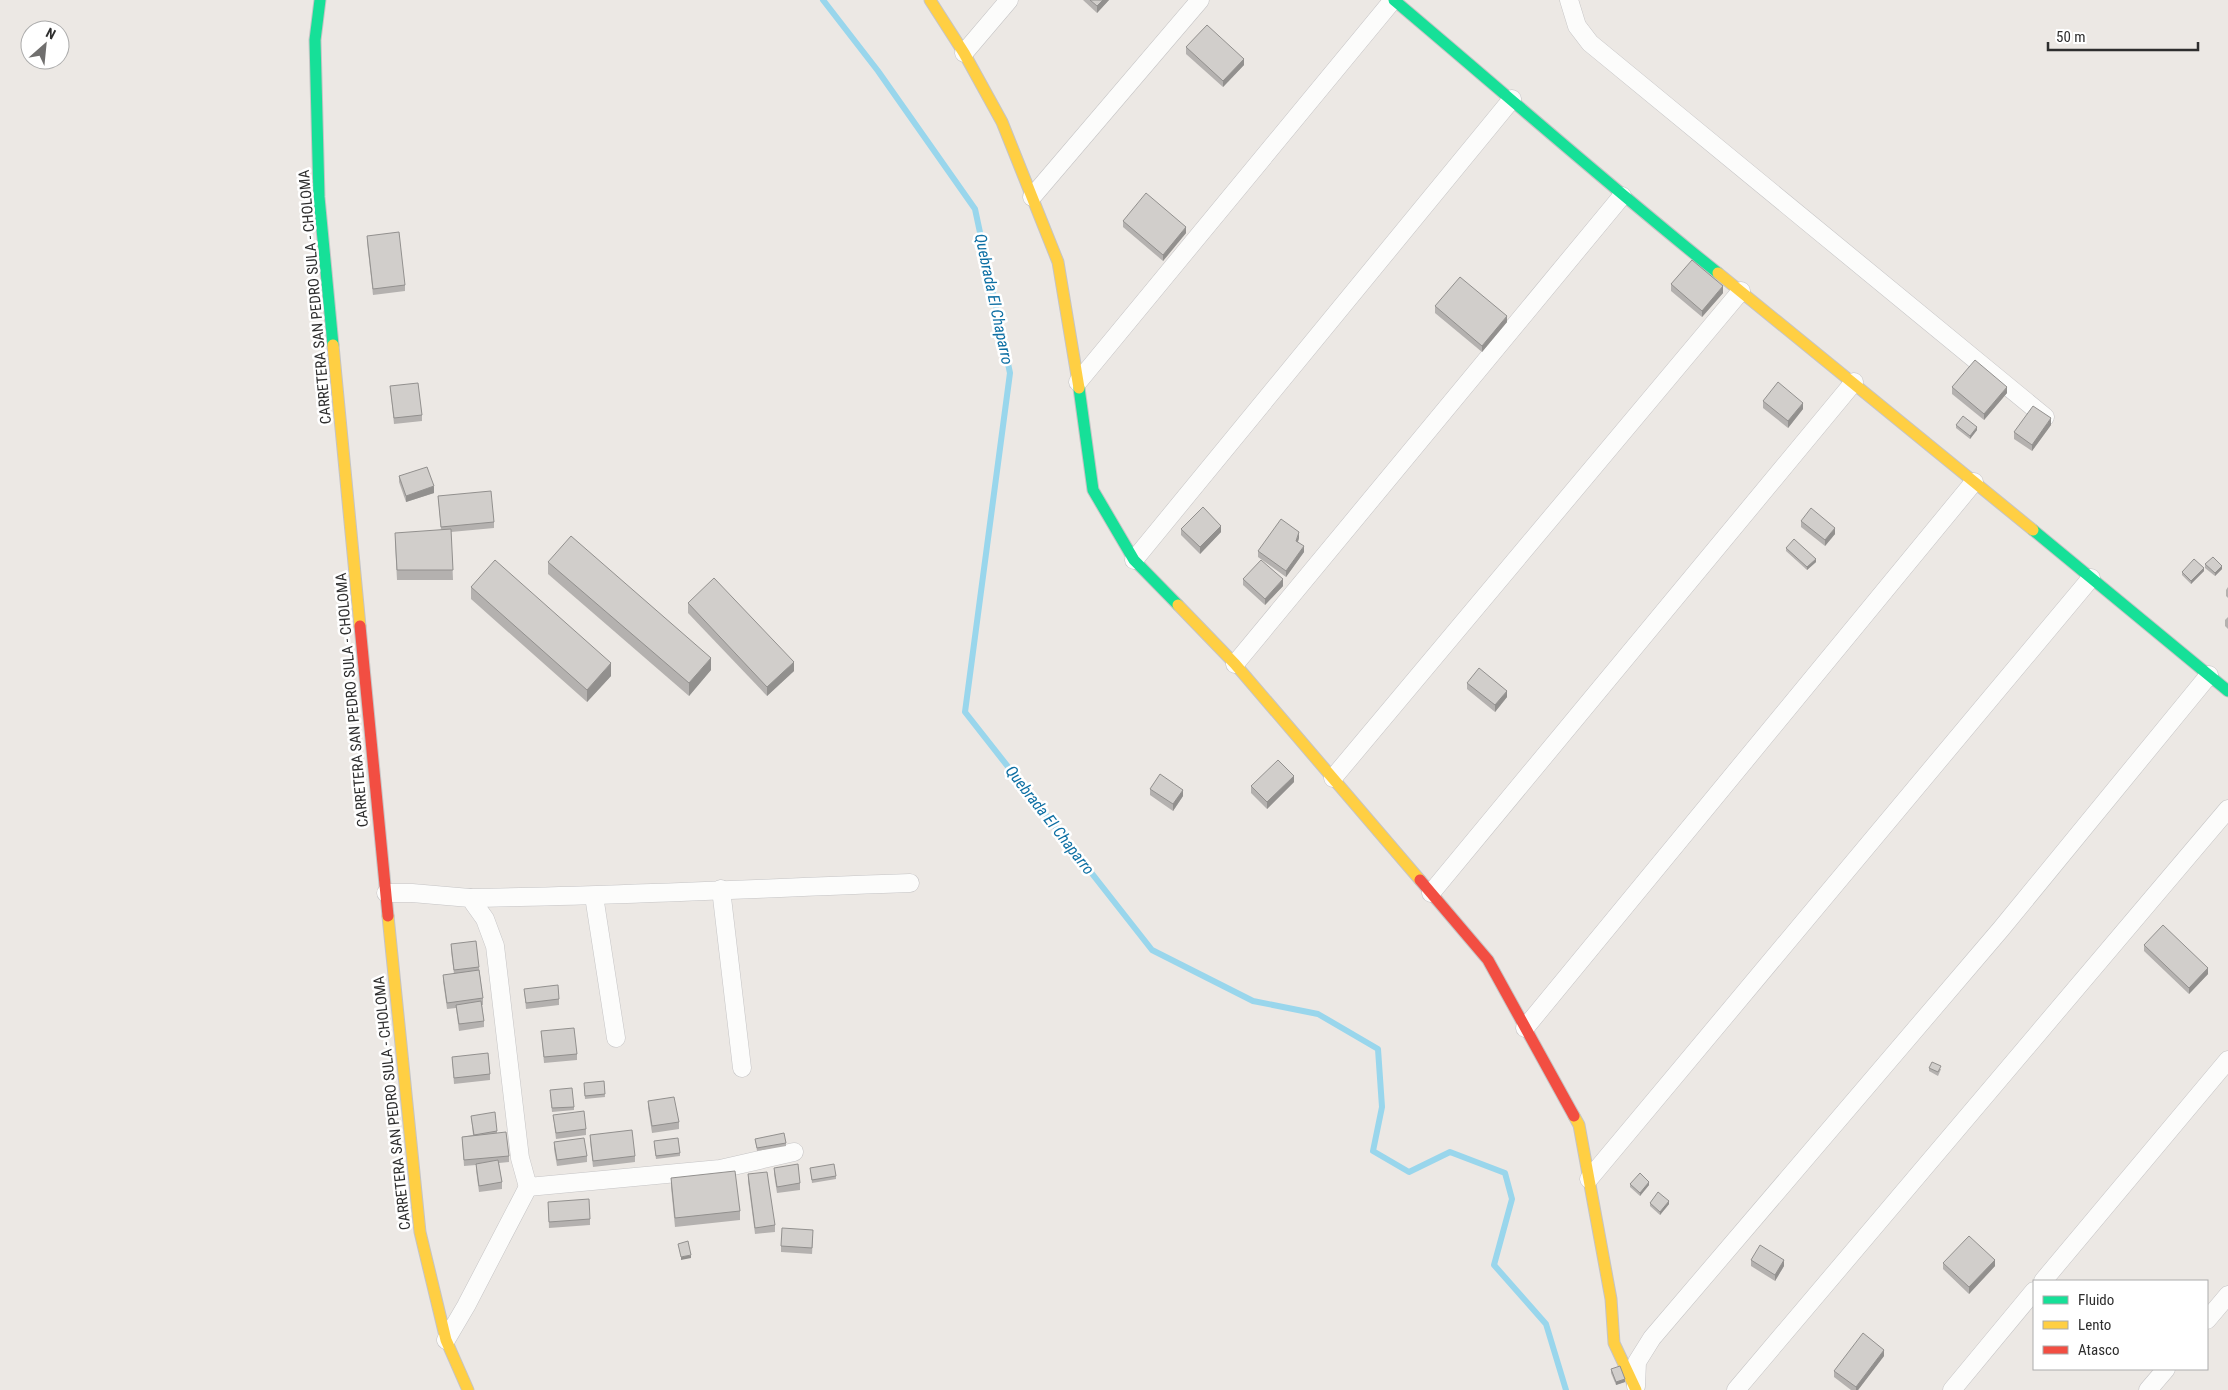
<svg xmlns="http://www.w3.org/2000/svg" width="2228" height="1390" font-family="'Roboto Condensed',sans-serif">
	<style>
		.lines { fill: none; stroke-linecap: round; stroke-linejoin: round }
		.stream { stroke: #99d6ec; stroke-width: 6 }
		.street-casing { stroke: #c5c4c5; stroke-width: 19 }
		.fast-casing { stroke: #c5c4c5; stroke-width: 13 }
		.slow-casing { stroke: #c5c4c5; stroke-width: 13 }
		.jam-casing { stroke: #c5c4c5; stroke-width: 13 }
		.street { stroke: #fcfcfb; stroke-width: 18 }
		.fast { stroke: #16e098; stroke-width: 11 }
		.slow { stroke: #ffcf43; stroke-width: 11 }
		.jam { stroke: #f24e42; stroke-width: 11 }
		.wall { fill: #b4b1af }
		.shaded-wall { fill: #92908e }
		.building { fill: #d1cecb; stroke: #92908e }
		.labels { text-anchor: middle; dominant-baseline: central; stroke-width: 5; stroke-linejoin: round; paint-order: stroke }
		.street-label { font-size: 15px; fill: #2e2e2e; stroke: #fff }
		.water-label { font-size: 16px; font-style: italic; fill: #0d6fa3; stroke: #fff }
	</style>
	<rect width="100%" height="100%" fill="#ece8e4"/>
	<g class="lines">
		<!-- stream -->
		<polyline class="stream" points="823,0 878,71 975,209 1010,373 965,712 1152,950 1253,1001 1318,1014 1378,1049 1382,1107 1373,1151 1409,1172 1450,1152 1505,1173 1512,1199 1494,1265 1546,1324 1566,1390"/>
		<defs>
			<g id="street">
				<polyline points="1569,0 1577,26 1590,43 2045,417"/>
				<polyline points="964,53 1009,0"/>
				<polyline points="1032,197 1200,0"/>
				<polyline points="1078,382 1393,0"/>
				<polyline points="1134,560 1512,99"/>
				<polyline points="1235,664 1622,196"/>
				<polyline points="1333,778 1741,291"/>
				<polyline points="721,889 742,1068"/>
				<polyline points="386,893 412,893 470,898 485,919 495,946 520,1158 528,1187 720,1169 794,1152"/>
				<polyline points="1431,893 1854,382"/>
				<polyline points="594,896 616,1038"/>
				<path d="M470,898C617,896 763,888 910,883"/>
				<polyline points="1525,1028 1974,482"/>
				<polyline points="1589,1179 2091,578"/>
				<polyline points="2043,1281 2228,1060"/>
				<polyline points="2207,1320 2228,1295"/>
				<polyline points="446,1340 466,1306 528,1187"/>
				<polyline points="1636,1386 1637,1362 1652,1338 2001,929 2209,675"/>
				<polyline points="1736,1390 2228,809"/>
				<polyline points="1952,1390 2034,1291"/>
				<polyline points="2148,1390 2166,1369"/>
			</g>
			<g id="fast">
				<polyline points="320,0 315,40 319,197 333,345"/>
				<path d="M1394,0C1502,91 1608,185 1718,273"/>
				<polyline points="1079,388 1093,490 1134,560 1178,605"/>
				<polyline points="2033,530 2228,691"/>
			</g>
			<g id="slow">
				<polyline points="930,0 964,53 1002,122 1058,262 1079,388"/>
				<polyline points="1718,273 2033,530"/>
				<polyline points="333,345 360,626"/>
				<polyline points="1178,605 1235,664 1420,880"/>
				<polyline points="388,916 420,1232 446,1340 468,1390"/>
				<polyline points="1574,1116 1579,1125 1611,1299 1614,1343 1636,1390"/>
			</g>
			<g id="jam">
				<polyline points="360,626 388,916"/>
				<polyline points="1420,880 1488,960 1574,1116"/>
			</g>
		</defs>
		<!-- street casing -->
		<use href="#street" class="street-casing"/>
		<!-- fast casing -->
		<use href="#fast" class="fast-casing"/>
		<!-- slow casing -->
		<use href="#slow" class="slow-casing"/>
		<!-- jam casing -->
		<use href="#jam" class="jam-casing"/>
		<!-- street -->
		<use href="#street" class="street"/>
		<!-- fast -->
		<use href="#fast" class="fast"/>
		<!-- slow -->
		<use href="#slow" class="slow"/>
		<!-- jam -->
		<use href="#jam" class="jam"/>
	</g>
	<!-- wall -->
	<g class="wall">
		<polygon points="1083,0 1109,0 1097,13"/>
		<polygon points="1186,47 1244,65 1223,87 1186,54"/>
		<polygon points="1123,221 1186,233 1163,261 1123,227"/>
		<polygon points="367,236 405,285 405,291 373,295 367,242"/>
		<polygon points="1671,284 1723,293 1702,317 1671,291"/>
		<polygon points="1435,306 1507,322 1482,352 1435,313"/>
		<polygon points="390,386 422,415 422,421 394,424"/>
		<polygon points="1952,387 2007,393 1984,420 1952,394"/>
		<polygon points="1763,401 1803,409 1788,428 1763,408"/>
		<polygon points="1956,425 1977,430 1970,439 1956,428"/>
		<polygon points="2051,425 2032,451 2014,439 2014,432"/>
		<polygon points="399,476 434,493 406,502 399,482"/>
		<polygon points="438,496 494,522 494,528 451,532 453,580 397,580 395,542 441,530"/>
		<polygon points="1801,521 1835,534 1825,546 1801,527"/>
		<polygon points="1181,529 1221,532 1200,554 1181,535"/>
		<polygon points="1299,538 1298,542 1304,552 1286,577 1258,557 1258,551"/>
		<polygon points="1786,548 1816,562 1807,570 1786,551"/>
		<polygon points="548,562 711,670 689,696 548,574"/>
		<polygon points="2205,564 2222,569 2215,576 2205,568"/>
		<polygon points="2204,571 2191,584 2182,575 2182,572"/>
		<polygon points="1243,579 1283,586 1265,605 1243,585"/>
		<polygon points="471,587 611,676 587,702 471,599"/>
		<polygon points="2228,587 2228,598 2226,596 2226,590"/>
		<polygon points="688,603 794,671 767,696 688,613"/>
		<polygon points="2228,617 2228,629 2225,626 2225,620"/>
		<polygon points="1467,683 1507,697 1495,712 1467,689"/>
		<polygon points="1294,782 1267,809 1251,793 1251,786"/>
		<polygon points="1150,789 1183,796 1173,811 1150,795"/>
		<polygon points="451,944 479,967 483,998 483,1005 482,1005 484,1021 484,1027 459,1031 456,1008 447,1009 443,981 443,975 454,974 451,951"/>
		<polygon points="2144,945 2208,974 2189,994 2144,951"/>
		<polygon points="524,989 559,999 559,1005 526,1009"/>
		<polygon points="541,1031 577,1054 577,1060 544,1063"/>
		<polygon points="452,1057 490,1074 490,1080 454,1084"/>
		<polygon points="1929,1068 1941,1069 1938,1076 1929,1071"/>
		<polygon points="604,1081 605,1097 585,1099 584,1086"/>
		<polygon points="550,1093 574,1107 574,1110 552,1112"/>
		<polygon points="648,1101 679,1122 679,1129 652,1133 648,1107"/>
		<polygon points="553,1115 586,1129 586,1135 556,1139"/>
		<polygon points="471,1116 497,1131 497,1133 509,1156 509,1162 499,1163 502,1182 502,1189 479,1192 476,1170 476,1165 464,1166 462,1137 473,1135"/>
		<polygon points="590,1135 635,1156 635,1162 593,1167 590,1141"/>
		<polygon points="755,1139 786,1143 786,1146 757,1151"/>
		<polygon points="554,1142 587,1156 587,1162 557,1166 554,1149"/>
		<polygon points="654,1144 680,1153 680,1156 656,1159"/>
		<polygon points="774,1168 800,1183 800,1190 777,1193 774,1174"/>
		<polygon points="810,1168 836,1176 836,1179 812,1183"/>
		<polygon points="748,1174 775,1225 775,1232 755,1234 748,1181"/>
		<polygon points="671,1178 740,1211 740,1220 675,1227 671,1187"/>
		<polygon points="1630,1184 1649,1185 1640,1196 1630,1187"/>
		<polygon points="548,1202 590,1219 590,1225 549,1228"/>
		<polygon points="1650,1203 1669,1204 1660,1215 1650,1206"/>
		<polygon points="813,1236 812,1254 781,1252 781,1246"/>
		<polygon points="1751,1260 1784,1266 1775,1281 1751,1266"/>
		<polygon points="1943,1263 1995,1266 1969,1294 1943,1269"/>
		<polygon points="1884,1356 1858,1390 1851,1390 1834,1377 1834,1371"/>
		<polygon points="1611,1369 1625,1382 1616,1385 1611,1373"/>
	</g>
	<!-- shaded-wall -->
	<g class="shaded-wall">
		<polygon points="1103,0 1109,0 1097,13 1097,6"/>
		<polygon points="1244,59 1244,65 1223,87 1223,81"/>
		<polygon points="1186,227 1186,233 1163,261 1163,255"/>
		<polygon points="1723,286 1723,293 1702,317 1702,311"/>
		<polygon points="1507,316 1507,322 1482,352 1482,346"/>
		<polygon points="2007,387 2007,393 1984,420 1984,414"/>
		<polygon points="1803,403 1803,409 1788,428 1788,421"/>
		<polygon points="2051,418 2051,425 2032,451 2032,445"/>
		<polygon points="1977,427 1977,430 1970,439 1970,436"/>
		<polygon points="434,486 434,493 406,502 406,496"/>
		<polygon points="1221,526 1221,532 1200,554 1200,547"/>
		<polygon points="1835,528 1835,534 1825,546 1825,540"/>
		<polygon points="1299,532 1299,538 1296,547 1296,541"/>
		<polygon points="1304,546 1304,552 1286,577 1286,571"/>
		<polygon points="1816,559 1816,562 1807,570 1807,567"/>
		<polygon points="2222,566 2222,569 2215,576 2215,573"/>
		<polygon points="2204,568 2204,571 2191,584 2191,581"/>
		<polygon points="1283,579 1283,586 1265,605 1265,599"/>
		<polygon points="711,658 711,670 689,696 689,683"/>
		<polygon points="794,662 794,671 767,696 767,687"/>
		<polygon points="611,663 611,676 587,702 587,690"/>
		<polygon points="1507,691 1507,697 1495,712 1495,705"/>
		<polygon points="1294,776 1294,782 1267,809 1267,802"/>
		<polygon points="1183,790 1183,796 1173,811 1173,804"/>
		<polygon points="2208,968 2208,974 2189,994 2189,988"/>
		<polygon points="1649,1182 1649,1185 1640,1196 1640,1193"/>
		<polygon points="1669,1201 1669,1204 1660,1215 1660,1212"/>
		<polygon points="691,1255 691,1258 681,1260 681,1257"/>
		<polygon points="1784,1260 1784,1266 1775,1281 1775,1275"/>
		<polygon points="1995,1260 1995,1266 1969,1294 1969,1287"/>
		<polygon points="1884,1350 1884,1356 1858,1390 1856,1390 1856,1387"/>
		<polygon points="1625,1379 1625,1382 1616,1385 1616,1382"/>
	</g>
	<!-- building -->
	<g class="building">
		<polygon points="1090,0 1103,0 1097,6"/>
		<polygon points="1207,25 1244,59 1223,81 1186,47"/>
		<polygon points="1146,193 1186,227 1163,255 1123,221"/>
		<polygon points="399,232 405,285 373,289 367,236"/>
		<polygon points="1692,260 1723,286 1702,311 1671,284"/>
		<polygon points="1460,277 1507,316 1482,346 1435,306"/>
		<polygon points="1975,360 2007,387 1984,414 1952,387"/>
		<polygon points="1778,382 1803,403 1788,421 1763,401"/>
		<polygon points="418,383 422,415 394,418 390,386"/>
		<polygon points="2033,406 2051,418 2032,445 2014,432"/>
		<polygon points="1963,416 1977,427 1970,436 1956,425"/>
		<polygon points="427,467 434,486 406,496 399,476"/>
		<polygon points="491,491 494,522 441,527 438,496"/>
		<polygon points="1203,507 1221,526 1200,547 1181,529"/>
		<polygon points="1811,508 1835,528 1825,540 1801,521"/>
		<polygon points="1281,519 1299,532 1296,541 1304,546 1286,571 1258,551"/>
		<polygon points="451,529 453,570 397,570 395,533"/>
		<polygon points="571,536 711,658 689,683 548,562"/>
		<polygon points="1794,539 1816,559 1807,567 1786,548"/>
		<polygon points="2213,557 2222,566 2215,573 2205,564"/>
		<polygon points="2194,559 2204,568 2191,581 2182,572"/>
		<polygon points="495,560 611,663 587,690 471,587"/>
		<polygon points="1261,560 1283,579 1265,599 1243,579"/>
		<polygon points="714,578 794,662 767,687 688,603"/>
		<polygon points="1479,668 1507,691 1495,705 1467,683"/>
		<polygon points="1278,760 1294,776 1267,802 1251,786"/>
		<polygon points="1160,774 1183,790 1173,804 1150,789"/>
		<polygon points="2163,925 2208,968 2189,988 2144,945"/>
		<polygon points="476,941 479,967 454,970 451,944"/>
		<polygon points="479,970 483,998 447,1003 443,975"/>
		<polygon points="558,985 559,999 526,1003 524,989"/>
		<polygon points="481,1001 484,1021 459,1024 456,1005"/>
		<polygon points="574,1028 577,1054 544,1057 541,1031"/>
		<polygon points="488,1053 490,1074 454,1078 452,1057"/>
		<polygon points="1932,1062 1941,1066 1938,1072 1929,1068"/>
		<polygon points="604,1081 605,1094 585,1096 584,1083"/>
		<polygon points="572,1088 574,1107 552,1108 550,1090"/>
		<polygon points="674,1097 679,1122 652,1126 648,1101"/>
		<polygon points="584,1111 586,1129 556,1133 553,1115"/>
		<polygon points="495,1112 497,1131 474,1135 471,1116"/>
		<polygon points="632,1130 635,1156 593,1161 590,1135"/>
		<polygon points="506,1132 509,1156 464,1160 462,1137"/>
		<polygon points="784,1133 786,1143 757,1148 755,1139"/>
		<polygon points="584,1138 587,1156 557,1160 554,1142"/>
		<polygon points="678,1138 680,1153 656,1156 654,1141"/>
		<polygon points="498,1160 502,1182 479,1186 476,1164"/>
		<polygon points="798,1164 800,1183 777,1187 774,1168"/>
		<polygon points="834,1164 836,1176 812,1180 810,1168"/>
		<polygon points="735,1171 740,1211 675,1218 671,1178"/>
		<polygon points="767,1172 775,1225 755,1228 748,1174"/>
		<polygon points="1640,1173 1649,1182 1640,1193 1630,1184"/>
		<polygon points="1658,1192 1669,1201 1660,1212 1650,1203"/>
		<polygon points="589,1199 590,1219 549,1222 548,1202"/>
		<polygon points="782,1228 813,1230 812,1248 781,1246"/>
		<polygon points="1969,1236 1995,1260 1969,1287 1943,1263"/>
		<polygon points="688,1241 691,1255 681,1257 678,1244"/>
		<polygon points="1760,1245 1784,1260 1775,1275 1751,1260"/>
		<polygon points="1863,1333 1884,1350 1856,1387 1834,1371"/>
		<polygon points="1620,1366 1625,1379 1616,1382 1611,1369"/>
	</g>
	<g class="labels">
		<!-- street labels -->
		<g class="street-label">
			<text transform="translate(315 297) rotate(-95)">CARRETERA SAN PEDRO SULA - CHOLOMA</text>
			<text transform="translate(352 700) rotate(-95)">CARRETERA SAN PEDRO SULA - CHOLOMA</text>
			<text transform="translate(392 1103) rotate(-96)">CARRETERA SAN PEDRO SULA - CHOLOMA</text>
		</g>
		<!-- water labels -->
		<g class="water-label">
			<text transform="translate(994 299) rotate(78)">Quebrada El Chaparro</text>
			<text transform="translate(1050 820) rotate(52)">Quebrada El Chaparro</text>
		</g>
	</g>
	<!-- legend -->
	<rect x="2033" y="1280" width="175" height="90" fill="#ffffff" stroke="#ababab"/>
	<rect x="2043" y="1296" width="25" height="8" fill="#16e098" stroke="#ababab"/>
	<text x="2078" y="1305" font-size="15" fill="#2e2e2e">Fluido</text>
	<rect x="2043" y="1321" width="25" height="8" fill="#ffcf43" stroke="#ababab"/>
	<text x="2078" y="1330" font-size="15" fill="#2e2e2e">Lento</text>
	<rect x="2043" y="1346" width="25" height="8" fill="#f24e42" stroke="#ababab"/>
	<text x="2078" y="1355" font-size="15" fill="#2e2e2e">Atasco</text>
	<!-- north arrow -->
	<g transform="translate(45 45) rotate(27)"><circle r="24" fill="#ffffff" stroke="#ababab"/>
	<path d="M0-4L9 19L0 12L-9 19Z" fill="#706f6e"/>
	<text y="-8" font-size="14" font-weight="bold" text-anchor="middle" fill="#2e2e2e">N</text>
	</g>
	<!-- scale -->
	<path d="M2048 42v8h150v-8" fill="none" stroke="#2e2e2e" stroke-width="2.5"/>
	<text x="2056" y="42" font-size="15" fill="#2e2e2e" stroke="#ffffff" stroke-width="4" paint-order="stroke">50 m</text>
</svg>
